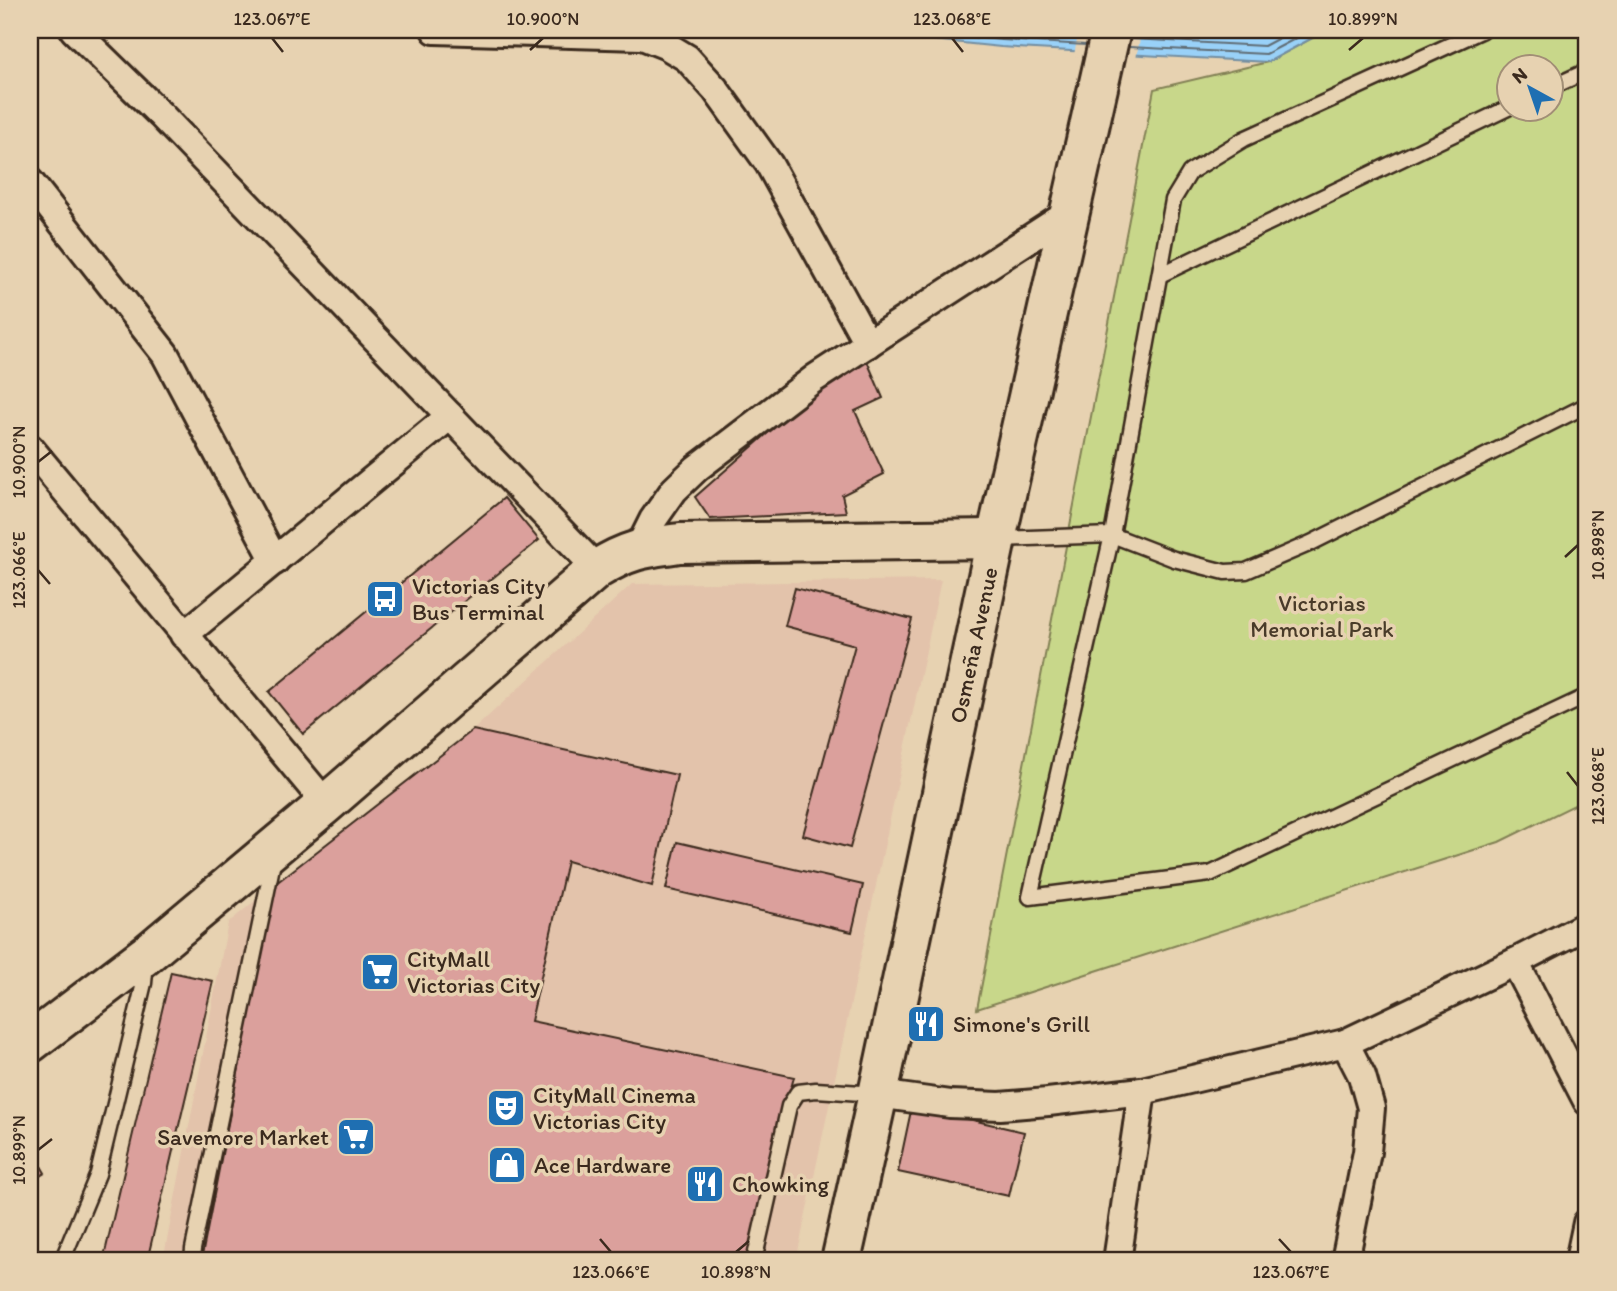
<svg xmlns="http://www.w3.org/2000/svg" width="1617" height="1291" font-family="Itim,sans-serif">
	<style>
		.built { fill: #e3c3ab }
		.green { fill: #c8d78a; stroke: #828054; stroke-width: 2; fill-rule: evenodd }
		.water { fill: #99d1f8; stroke: #738ea1; stroke-width: 2 }
		.pier { fill: #e7d2b1 }
		.lines { fill: none; stroke-linecap: round; stroke-linejoin: round }
		.shore { stroke: #616d75; stroke-width: 2 }
		.building { fill: #dba09c; stroke: #3b2a1e; stroke-width: 2 }
		.lane-casing { stroke: #3b2a1e; stroke-width: 19 }
		.street-casing { stroke: #3b2a1e; stroke-width: 32 }
		.secondary-casing { stroke: #3b2a1e; stroke-width: 44 }
		.primary-casing { stroke: #3b2a1e; stroke-width: 44 }
		.lane { stroke: #e7d2b1; stroke-width: 14 }
		.street { stroke: #e7d2b1; stroke-width: 26 }
		.secondary { stroke: #e7d2b1; stroke-width: 38 }
		.primary { stroke: #e7d2b1; stroke-width: 38 }
		.ticks { fill: none; stroke: #3b2a1e; stroke-width: 2.5 }
		.labels { text-anchor: middle; dominant-baseline: central; stroke-width: 7; stroke-linejoin: round; paint-order: stroke }
		.poi-label { font-size: 23px; fill: #3b2a1e; stroke: #e7d2b1; text-anchor: start }
		.park-label { font-size: 23px; fill: #493b29; stroke: #e7d2b1 }
		.street-label { font-size: 23px; fill: #3b2a1e; stroke: #e7d2b1 }
		.neatline { fill: none; stroke: #3b2a1e; stroke-width: 2.5 }
		.ticks-label { font-size: 18px; text-anchor: middle; fill: #3b2a1e }
	</style>
	<rect width="100%" height="100%" fill="#e7d2b1"/>
	<filter id="ink" filterUnits="userSpaceOnUse"><feTurbulence type="fractalNoise" baseFrequency=".0143" numOctaves="2"/><feDisplacementMap in="SourceGraphic" scale="14" xChannelSelector="R" yChannelSelector="G"/><feConvolveMatrix kernelMatrix="1 2 1 2 8 2 1 2 1" color-interpolation-filters="sRGB"/></filter>
	<g filter="url(#ink)">
		<!-- built -->
		<polygon class="built" points="941,580 796,1261 163,1261 228,923 275,884 473,730 632,584"/>
		<!-- green -->
		<path class="green" d="M1327,30H1587V799L1499,842L977,1009L1154,89L1268,62ZM1508,66H1550V108H1508Z"/>
		<!-- water -->
		<polygon class="water" points="835,30 1327,30 1268,62 1001,47"/>
		<!-- pier -->
		<polygon class="pier" points="1079,30 1142,30 1136,58 1074,55"/>
		<g class="lines">
			<!-- shore -->
			<g class="shore">
				<polyline points="901,30 1002,40 1086,45"/>
				<polyline points="984,30 1088,36"/>
				<polyline points="1163,30 1261,35 1272,30"/>
				<polyline points="1131,39 1264,46 1294,30"/>
				<polyline points="1129,47 1266,54 1312,30"/>
			</g>
		</g>
		<!-- building -->
		<g class="building">
			<polygon points="867,361 883,398 855,411 884,474 842,495 846,512 710,519 695,497 819,388"/>
			<polygon points="504,498 539,540 303,734 269,692"/>
			<polygon points="795,588 912,619 850,848 803,835 855,645 785,626"/>
			<polygon points="473,730 677,775 652,886 567,861 531,1021 794,1077 745,1261 201,1261 275,884"/>
			<polygon points="677,842 863,885 852,932 666,889"/>
			<polygon points="171,972 213,981 147,1261 103,1261"/>
			<polygon points="912,1106 1024,1132 1009,1196 898,1172"/>
			<polygon points="30,1147 45,1173 30,1182"/>
			<polygon points="903,1254 932,1261 901,1261"/>
		</g>
		<g class="lines">
			<defs>
				<g id="lane">
					<polyline points="1483,30 1244,139 1190,172 1173,200 1112,535 1030,897 1210,874 1587,696"/>
					<polyline points="1550,88 1587,71"/>
					<polyline points="1160,275 1508,108"/>
					<polyline points="1000,539 1112,535 1174,559 1225,572 1246,571 1311,543 1587,405"/>
					<polyline points="62,1261 98,1174 144,983 146,962"/>
					<polyline points="192,1261 193,1249 274,857"/>
					<polyline points="754,1261 789,1106 798,1092 816,1090 877,1094"/>
				</g>
				<g id="street">
					<polyline points="74,30 161,115 597,569"/>
					<polyline points="435,30 642,36 667,46 687,58 715,89 769,164 868,344"/>
					<polyline points="30,182 165,354 275,561"/>
					<polyline points="30,448 326,804"/>
					<polyline points="639,548 653,520 674,490 697,468 815,378 1072,211"/>
					<polyline points="184,635 450,416"/>
					<polyline points="1515,962 1587,1101"/>
					<polyline points="878,1094 950,1104 1000,1106 1048,1102 1142,1091 1345,1043 1515,962 1587,925"/>
					<polyline points="1117,1261 1142,1091"/>
					<polyline points="1345,1261 1367,1152 1371,1108 1362,1076 1345,1043"/>
					<polyline points="1579,1261 1587,1223"/>
				</g>
				<path id="secondary" d="M30,1043L147,954L326,804L597,569C630,549 643,548 680,543L996,539"/>
				<g id="primary">
					<path id="s1" d="M841,1261L878,1094L996,539L1111,30"/>
				</g>
			</defs>
			<!-- lane casing -->
			<use href="#lane" class="lane-casing"/>
			<!-- street casing -->
			<use href="#street" class="street-casing"/>
			<!-- secondary casing -->
			<use href="#secondary" class="secondary-casing"/>
			<!-- primary casing -->
			<use href="#primary" class="primary-casing"/>
			<!-- lane -->
			<use href="#lane" class="lane"/>
			<!-- street -->
			<use href="#street" class="street"/>
			<!-- secondary -->
			<use href="#secondary" class="secondary"/>
			<!-- primary -->
			<use href="#primary" class="primary"/>
		</g>
	</g>
	<!-- ticks -->
	<path class="ticks" d="M272,38L283,52M952,38L963,52M530,50L543,38M1349,50L1363,38M38,462L52,451M1565,557L1578,545M38,570L50,584M1567,772L1578,786M38,1150L52,1139M600,1239L611,1252M1279,1239L1291,1252M736,1252L749,1241"/>
	<!-- icons -->
	<defs>
		<symbol id="bus-square" viewBox="-11 -11 22 22"><rect x="-9" y="-9" width="18" height="18" rx="4" fill="#1f6fb2" stroke="#e7d2b1"/><path d="M-5-6H5V4H4V6H2V4H-2V6H-4V4H-5ZM-3.5-4V0h7V-4ZM-3.5 1.2v1.5H-2V1.2ZM2 1.2v1.5H3.5V1.2Z" fill="#fff"/></symbol>
		<symbol id="supermarket-square" viewBox="-11 -11 22 22"><rect x="-9" y="-9" width="18" height="18" rx="4" fill="#1f6fb2" stroke="#e7d2b1"/><path d="M-6-5.5h2.5l.6 2H6L4.5 2H-2.5L-4.4-4H-6ZM-1.5 3.2a1.3 1.3 0 1 0 .1 0ZM3 3.2a1.3 1.3 0 1 0 .1 0Z" fill="#fff"/></symbol>
		<symbol id="restaurant-square" viewBox="-11 -11 22 22"><rect x="-9" y="-9" width="18" height="18" rx="4" fill="#1f6fb2" stroke="#e7d2b1"/><path d="M-5-6h1v4h1v-4h1v4h1v-4h1v5L-1.5 .5V6h-2V.5L-5-1ZM5-6V6H3V1.5H1.5Q1.5-4 5-6Z" fill="#fff"/></symbol>
		<symbol id="theatre-square" viewBox="-11 -11 22 22"><rect x="-9" y="-9" width="18" height="18" rx="4" fill="#1f6fb2" stroke="#e7d2b1"/><path d="M-5-5.5Q0-4 5-5.5V0Q5 5 0 6Q-5 5-5 0ZM-3.3-2.5H-1v1.5H-3.3ZM1-2.5H3.3v1.5H1ZM-2.8 1Q0 5.5 2.8 1Z" fill="#fff"/></symbol>
		<symbol id="shop-square" viewBox="-11 -11 22 22"><rect x="-9" y="-9" width="18" height="18" rx="4" fill="#1f6fb2" stroke="#e7d2b1"/><path d="M-5-2.5h2.3a2.7 3.5 0 0 1 5.4 0H5L5.5 6h-11ZM-1.5-2.5h3a1.5 2.3 0 0 0-3 0Z" fill="#fff"/></symbol>
	</defs>
	<g fill-rule="evenodd">
		<use href="#bus-square" x="363" y="577" width="44" height="44"/>
		<use href="#supermarket-square" x="358" y="950" width="44" height="44"/>
		<use href="#restaurant-square" x="904" y="1002" width="44" height="44"/>
		<use href="#theatre-square" x="484" y="1086" width="44" height="44"/>
		<use href="#supermarket-square" x="334" y="1115" width="44" height="44"/>
		<use href="#shop-square" x="485" y="1143" width="44" height="44"/>
		<use href="#restaurant-square" x="683" y="1162" width="44" height="44"/>
	</g>
	<g class="labels">
		<!-- poi labels -->
		<g class="poi-label">
			<text x="412" y="586">Victorias City<tspan x="412" dy="26">Bus Terminal</tspan></text>
			<text x="407" y="959">CityMall<tspan x="407" dy="26">Victorias City</tspan></text>
			<text x="953" y="1024">Simone's Grill</text>
			<text x="533" y="1095">CityMall Cinema<tspan x="533" dy="26">Victorias City</tspan></text>
			<text x="329" y="1137" text-anchor="end">Savemore Market</text>
			<text x="534" y="1165">Ace Hardware</text>
			<text x="732" y="1184">Chowking</text>
		</g>
		<!-- park labels -->
		<g class="park-label">
			<text x="1322" y="603">Victorias<tspan x="1322" dy="26">Memorial Park</tspan></text>
		</g>
		<!-- street labels -->
		<g class="street-label">
			<text stroke="none"><textPath href="#s1" startOffset="630">Osmeña Avenue</textPath></text>
		</g>
	</g>
	<!-- margin -->
	<rect width="1617" height="1291" fill="none" stroke="#e7d2b1" stroke-width="77"/>
	<!-- north arrow -->
	<g transform="translate(1530 88) rotate(320)"><circle r="33" fill="#e7d2b1" stroke="#a28f76" stroke-width="2"/>
	<path d="M0-5L12 26L0 18L-12 26Z" fill="#1f6fb2"/>
	<text y="-10" font-size="19" font-weight="bold" text-anchor="middle" fill="#3b2a1e">N</text>
	</g>
	<rect x="38" y="38" width="1540" height="1214" class="neatline"/>
	<g class="ticks-label">
		<text x="272" y="25">123.067°E</text>
		<text x="543" y="25">10.900°N</text>
		<text x="952" y="25">123.068°E</text>
		<text x="1363" y="25">10.899°N</text>
		<text transform="translate(19 462) rotate(-90)" y="6">10.900°N</text>
		<text transform="translate(1598 545) rotate(-90)" y="6">10.898°N</text>
		<text transform="translate(19 570) rotate(-90)" y="6">123.066°E</text>
		<text transform="translate(1598 786) rotate(-90)" y="6">123.068°E</text>
		<text transform="translate(19 1150) rotate(-90)" y="6">10.899°N</text>
		<text x="611" y="1278">123.066°E</text>
		<text x="736" y="1278">10.898°N</text>
		<text x="1291" y="1278">123.067°E</text>
	</g>
</svg>
